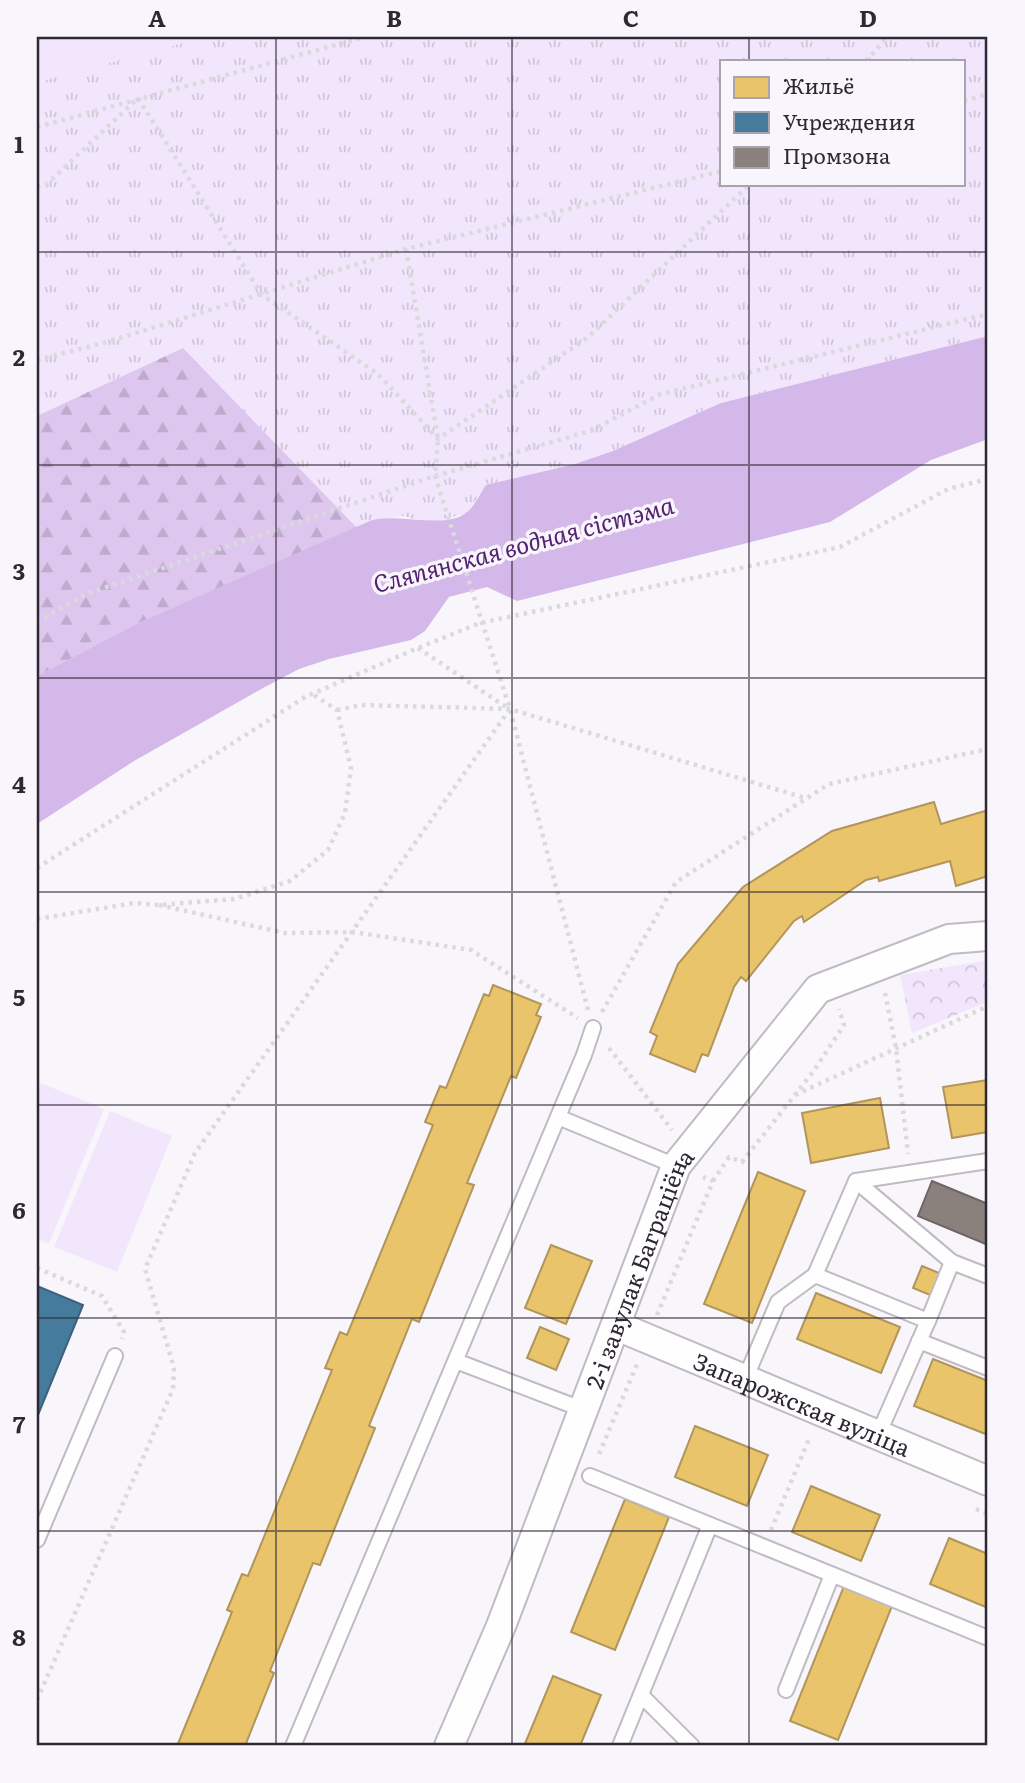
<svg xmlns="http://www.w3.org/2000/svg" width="1025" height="1783" font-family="Literata,serif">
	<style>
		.grass { fill: url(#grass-tufts); fill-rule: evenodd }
		.forest { fill: url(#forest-firs) }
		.park { fill: url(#park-crowns) }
		.garden { fill: #f2e6fd }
		.water { fill: #d3b8e9 }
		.homes { fill: #e9c46a; stroke: #b1955a; stroke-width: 2 }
		.public { fill: #457b9d; stroke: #3e627e; stroke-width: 2 }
		.industry { fill: #8a817c; stroke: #6e6666; stroke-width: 2 }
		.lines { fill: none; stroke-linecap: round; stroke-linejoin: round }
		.service-casing { stroke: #c0bbc3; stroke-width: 18 }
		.minor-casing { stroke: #c0bbc3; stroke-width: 32 }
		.path { stroke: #dad9dc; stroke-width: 4.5; stroke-dasharray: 3.5 5; stroke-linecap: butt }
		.service { stroke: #fefefe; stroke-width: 14 }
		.minor { stroke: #fefefe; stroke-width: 28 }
		.grid { fill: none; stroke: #2e2734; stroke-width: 2; stroke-opacity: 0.55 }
		.labels { text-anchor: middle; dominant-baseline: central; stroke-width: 7; stroke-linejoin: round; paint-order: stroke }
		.street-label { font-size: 23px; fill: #2e2734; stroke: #f9f5fc }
		.water-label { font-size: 24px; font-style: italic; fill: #532371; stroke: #f9f5fc }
		.neatline { fill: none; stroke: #2e2734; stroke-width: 2.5 }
		.grid-label { font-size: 23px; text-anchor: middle; font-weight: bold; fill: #2e2734 }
	</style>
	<defs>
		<pattern id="grass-tufts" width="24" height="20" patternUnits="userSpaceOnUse" patternTransform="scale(1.75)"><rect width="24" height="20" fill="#f2e6fd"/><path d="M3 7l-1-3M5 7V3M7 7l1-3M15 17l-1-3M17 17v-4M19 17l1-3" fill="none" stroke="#d0c5d9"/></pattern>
		<pattern id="forest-firs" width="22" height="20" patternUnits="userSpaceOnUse" patternTransform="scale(1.75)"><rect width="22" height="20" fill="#ddc7ee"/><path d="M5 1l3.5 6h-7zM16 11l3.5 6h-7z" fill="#beabcd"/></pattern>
		<pattern id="park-crowns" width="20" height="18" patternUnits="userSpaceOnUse" patternTransform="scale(1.75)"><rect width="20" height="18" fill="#f2e6fd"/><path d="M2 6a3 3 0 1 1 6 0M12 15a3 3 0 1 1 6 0" fill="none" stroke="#d0c5d9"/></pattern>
	</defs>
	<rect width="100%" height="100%" fill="#f9f6fb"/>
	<!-- grass -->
	<path class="grass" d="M205,37H988V336L721,403L613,451L575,464L486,485L467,513L428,524L404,516L372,520L37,676V82ZM722,61H964V184H722Z"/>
	<!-- forest -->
	<polygon class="forest" points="183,348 357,528 136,624 37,676 37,416"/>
	<!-- park -->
	<polygon class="park" points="988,960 988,1002 912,1033 900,975"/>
	<!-- garden -->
	<g class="garden">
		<polygon points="37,37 205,37 37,82"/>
		<polygon points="41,1083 104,1109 49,1244 37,1239 37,1094"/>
		<polygon points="110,1111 172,1136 117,1272 54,1247"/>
	</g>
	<!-- water -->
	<path class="water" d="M988,336V439L931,460L830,522L517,601L487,587L449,597L425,631L411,640L329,659L299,669L263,688L134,761L37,824V676L136,624L372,520C401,513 446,530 467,512C475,506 480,493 486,485L575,464L613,451L721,403Z"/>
	<!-- homes -->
	<g class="homes">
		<polygon points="934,802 941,824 988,810 988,876 956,886 950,861 879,881 878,877 866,880 804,922 802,916 794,921 746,981 741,977 734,987 708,1056 702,1054 695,1072 650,1054 657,1036 650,1032 678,964 743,887 832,831"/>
		<polygon points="493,985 541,1004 536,1015 541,1017 516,1078 511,1076 467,1183 474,1185 419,1322 412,1319 369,1426 375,1428 320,1565 313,1563 270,1671 274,1673 245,1746 177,1746 232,1612 227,1610 242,1574 248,1576 332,1370 325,1368 340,1332 347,1335 433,1125 425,1122 440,1086 446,1088 484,994 489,996"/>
		<polygon points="988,1080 988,1132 952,1138 943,1087"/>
		<polygon points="880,1098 889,1148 811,1163 802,1113"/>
		<polygon points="758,1172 805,1191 752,1323 704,1304"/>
		<polygon points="551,1245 592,1261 566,1324 525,1308"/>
		<polygon points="922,1266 944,1275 935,1297 913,1288"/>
		<polygon points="816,1293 900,1327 881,1373 797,1339"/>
		<polygon points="540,1327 569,1339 556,1370 527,1358"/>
		<polygon points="933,1359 988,1381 988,1435 914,1406"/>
		<polygon points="695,1426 768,1455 747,1506 675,1477"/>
		<polygon points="811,1486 880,1515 861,1561 792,1532"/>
		<polygon points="625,1499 669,1517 615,1650 571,1632"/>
		<polygon points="949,1538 988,1554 988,1608 930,1584"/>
		<polygon points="844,1586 892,1606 838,1740 790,1721"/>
		<polygon points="553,1676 601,1695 580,1746 524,1746"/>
	</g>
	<!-- public -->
	<polygon class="public" points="37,1286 83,1305 38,1415 37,1414"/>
	<!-- industry -->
	<polygon class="industry" points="932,1181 988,1204 988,1245 918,1216"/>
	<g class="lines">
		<defs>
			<g id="service">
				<polyline points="558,1117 676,1166"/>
				<polyline points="856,1181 952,1262 988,1276"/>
				<polyline points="928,1321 952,1262"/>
				<polyline points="919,1341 988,1368"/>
				<polyline points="456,1361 584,1410"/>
				<polyline points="745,1379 778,1302 815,1275"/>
				<polyline points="878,1435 928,1321 815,1275 856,1181 988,1161"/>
				<polyline points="590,1476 988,1638"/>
				<polyline points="37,1540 115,1356"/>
				<polyline points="786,1690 832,1575"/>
				<polyline points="641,1695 692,1746"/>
				<polyline points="293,1746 584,1055 593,1028"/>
				<polyline points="620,1746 710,1525"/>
			</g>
			<g id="minor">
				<path id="s1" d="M617,1326L988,1481"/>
				<path id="s2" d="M449,1746L501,1626L676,1166L818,989L949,939L988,936"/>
			</g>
		</defs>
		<!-- service casing -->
		<use href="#service" class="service-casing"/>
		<!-- minor casing -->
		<use href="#minor" class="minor-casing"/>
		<!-- path -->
		<g class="path">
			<polyline points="866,61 888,37"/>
			<polyline points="964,101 988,94"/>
			<polyline points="37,127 365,37"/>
			<polyline points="37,187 47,184 138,98 262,295 378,374 438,439 587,338 750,184"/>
			<polyline points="406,249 438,439 435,476 510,709 588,1010"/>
			<polyline points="37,360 107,342 406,249 722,171"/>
			<polyline points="37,622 86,594 435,476 590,431 661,394 988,314"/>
			<polyline points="418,648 509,709"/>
			<polyline points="337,710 362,705 510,709 805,798"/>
			<polyline points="37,868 305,697 418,648 480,623 840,547 948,489 988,479"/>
			<polyline points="159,905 285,933 353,932 471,950 578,1018"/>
			<polyline points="37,919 134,903 159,905 234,899 290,881 328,850 345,813 351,768 337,710 314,695"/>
			<polyline points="885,993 896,1048 908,1154"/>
			<polyline points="602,1012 676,882 829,784 988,749"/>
			<polyline points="609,1048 672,1130"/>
			<polyline points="795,1095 988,1006"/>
			<polyline points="713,1181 729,1157 742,1162 813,1072 844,1025 839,1009"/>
			<polyline points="37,1268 102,1296 124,1332 122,1339"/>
			<polyline points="657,1315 713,1181 703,1177"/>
			<polyline points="599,1454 638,1362"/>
			<polyline points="976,1509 988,1514"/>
			<polyline points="771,1530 809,1439"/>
			<polyline points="37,1700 173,1389 174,1368 145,1269 195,1153 510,709"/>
		</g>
		<!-- service -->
		<use href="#service" class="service"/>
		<!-- minor -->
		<use href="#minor" class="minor"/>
	</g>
	<!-- grid -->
	<path class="grid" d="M276,37V1746M512,37V1746M749,37V61M749,184V1746M37,252H988M37,465H988M37,678H988M37,892H988M37,1105H988M37,1318H988M37,1531H988"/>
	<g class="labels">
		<!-- street labels -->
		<g class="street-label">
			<text stroke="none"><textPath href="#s2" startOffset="514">2-і завулак Баграціёна</textPath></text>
			<text stroke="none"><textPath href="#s1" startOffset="201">Запарожская вуліца</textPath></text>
		</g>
		<!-- water labels -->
		<g class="water-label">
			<text transform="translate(523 543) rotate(-15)">Сляпянская водная сістэма</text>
		</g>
	</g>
	<!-- border -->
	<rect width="1025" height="1783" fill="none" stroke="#f9f5fc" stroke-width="77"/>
	<!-- legend -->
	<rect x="720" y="60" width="245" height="126" fill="#f9f5fc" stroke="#a8a3ac" stroke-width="2"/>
	<rect x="734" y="77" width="35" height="21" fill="#e9c46a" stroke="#a8a3ac" stroke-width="2"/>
	<text x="783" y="94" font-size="21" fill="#2e2734">Жильё</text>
	<rect x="734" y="112" width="35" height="21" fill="#457b9d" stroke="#a8a3ac" stroke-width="2"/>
	<text x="783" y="130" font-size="21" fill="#2e2734">Учреждения</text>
	<rect x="734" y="147" width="35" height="21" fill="#8a817c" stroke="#a8a3ac" stroke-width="2"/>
	<text x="783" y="164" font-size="21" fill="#2e2734">Промзона</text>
	<rect x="38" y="38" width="948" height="1706" class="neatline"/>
	<g class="grid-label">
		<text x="157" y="27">A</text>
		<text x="394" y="27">B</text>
		<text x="631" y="27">C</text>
		<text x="868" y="27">D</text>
		<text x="19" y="153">1</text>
		<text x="19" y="366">2</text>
		<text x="19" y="580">3</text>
		<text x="19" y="793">4</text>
		<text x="19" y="1006">5</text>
		<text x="19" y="1219">6</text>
		<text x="19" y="1433">7</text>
		<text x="19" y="1646">8</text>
	</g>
</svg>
